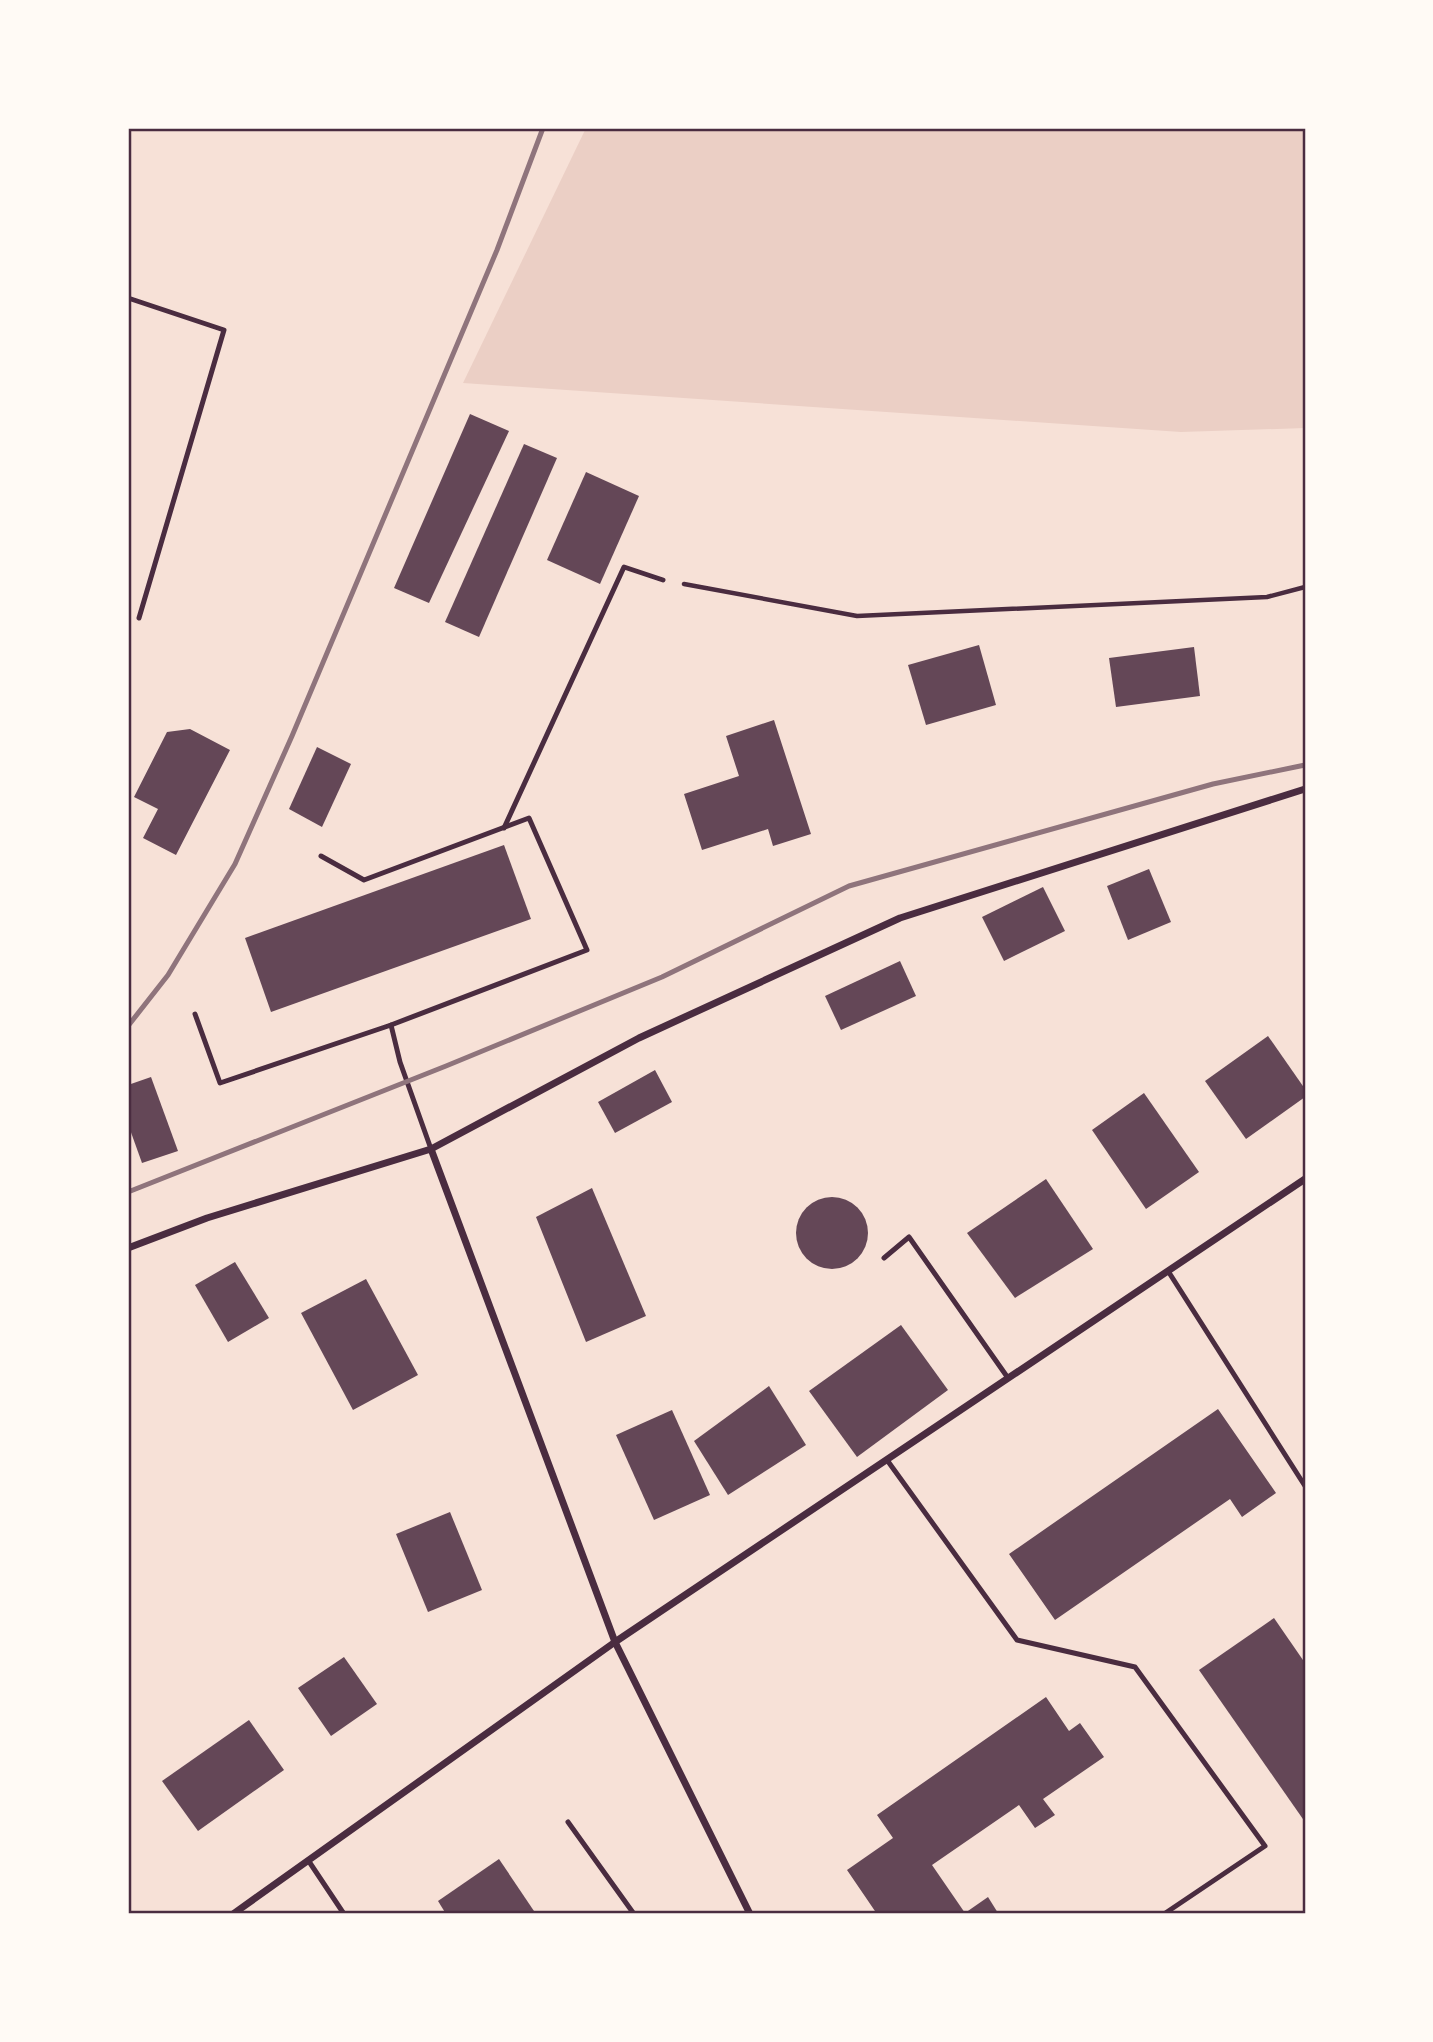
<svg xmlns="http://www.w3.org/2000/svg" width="1433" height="2042" font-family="'PT Sans Narrow',sans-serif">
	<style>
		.green { fill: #ebcfc5 }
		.building { fill: #644757 }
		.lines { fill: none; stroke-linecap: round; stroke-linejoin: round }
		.path { stroke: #4a2c40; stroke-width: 4.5 }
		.service { stroke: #4a2c40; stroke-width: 5 }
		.minor { stroke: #4a2c40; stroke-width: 7 }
		.rail { stroke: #8f747c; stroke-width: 5 }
		.neatline { fill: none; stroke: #4a2c40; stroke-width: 2.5 }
	</style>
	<rect width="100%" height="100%" fill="#f7e1d7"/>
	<!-- green -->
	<polygon class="green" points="586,128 1305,128 1305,428 1181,432 463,383"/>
	<!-- building -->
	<g class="building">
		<polygon points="470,414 509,431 429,603 394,588"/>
		<polygon points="524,444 557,458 479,637 445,622"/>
		<polygon points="586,472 639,496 600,584 547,560"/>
		<polygon points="979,645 996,705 926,725 908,665"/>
		<polygon points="1194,647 1200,696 1116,707 1109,658"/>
		<polygon points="774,720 811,834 773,846 768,829 702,850 684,794 739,776 726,736"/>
		<polygon points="190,729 230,750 176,855 143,838 158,809 134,797 167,732"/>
		<polygon points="317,747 351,764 322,827 289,809"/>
		<polygon points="504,845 531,919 271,1012 245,938"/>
		<polygon points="1149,869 1171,922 1128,940 1107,886"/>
		<polygon points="1043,887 1065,931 1004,961 982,917"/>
		<polygon points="900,961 916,996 841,1030 825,996"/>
		<polygon points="1268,1036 1305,1089 1305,1097 1246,1139 1205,1081"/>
		<polygon points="655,1070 672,1102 615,1133 598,1102"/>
		<polygon points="151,1077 178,1151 142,1163 128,1124 128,1085"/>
		<polygon points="1144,1093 1199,1172 1146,1209 1092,1130"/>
		<polygon points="1046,1179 1093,1249 1015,1298 967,1233"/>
		<polygon points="592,1188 646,1316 586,1342 536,1217"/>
		<circle cx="832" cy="1233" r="36"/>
		<polygon points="235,1262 269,1318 228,1342 195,1285"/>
		<polygon points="366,1279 418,1375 353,1410 301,1313"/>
		<polygon points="901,1325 948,1390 857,1457 809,1391"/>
		<polygon points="769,1386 806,1445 728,1495 694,1441"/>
		<polygon points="1218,1409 1276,1493 1242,1517 1230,1499 1055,1620 1009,1554"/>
		<polygon points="672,1410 710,1495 654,1520 616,1435"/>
		<polygon points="450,1512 482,1590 428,1612 396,1534"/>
		<polygon points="1274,1618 1305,1663 1305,1822 1199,1670"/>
		<polygon points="344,1657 377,1704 331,1736 298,1688"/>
		<polygon points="1046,1697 1069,1731 1080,1723 1104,1757 1043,1799 1055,1815 1035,1828 1019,1805 932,1865 965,1913 988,1897 998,1913 995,1914 877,1914 847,1870 893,1838 877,1815"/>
		<polygon points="249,1720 284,1770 198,1831 162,1781"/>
		<polygon points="499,1859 536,1914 446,1914 438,1901"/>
	</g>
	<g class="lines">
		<!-- path -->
		<polyline class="path" points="684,584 857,616 1267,597 1305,587"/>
		<!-- service -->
		<g class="service">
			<polyline points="128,298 224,330 139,618"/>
			<polyline points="504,828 624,567 663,580"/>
			<polyline points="321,856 364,880 529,818 587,950 391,1025"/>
			<polyline points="195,1014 220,1083 391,1025 400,1062 431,1149"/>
			<polyline points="884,1258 909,1237 1008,1378"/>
			<polyline points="1168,1271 1305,1486"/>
			<polyline points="887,1460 1017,1640 1135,1667 1265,1846 1164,1914"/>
			<polyline points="568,1822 634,1914"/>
			<polyline points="308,1860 344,1914"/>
		</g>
		<!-- minor -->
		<g class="minor">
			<polyline points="431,1149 615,1642 750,1914"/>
			<polyline points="128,1248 207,1218 431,1149 639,1038 900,918 1305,789"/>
			<polyline points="233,1914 615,1642 1305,1179"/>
		</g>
		<!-- rail -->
		<g class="rail">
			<polyline points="128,1026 168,975 235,864 292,736 497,250 543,128"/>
			<polyline points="128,1192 446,1066 662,977 849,886 1213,784 1305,765"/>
		</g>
	</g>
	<!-- border -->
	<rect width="1433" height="2042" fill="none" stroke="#fffaf5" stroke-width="259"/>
	<rect x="130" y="130" width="1174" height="1782" class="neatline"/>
</svg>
